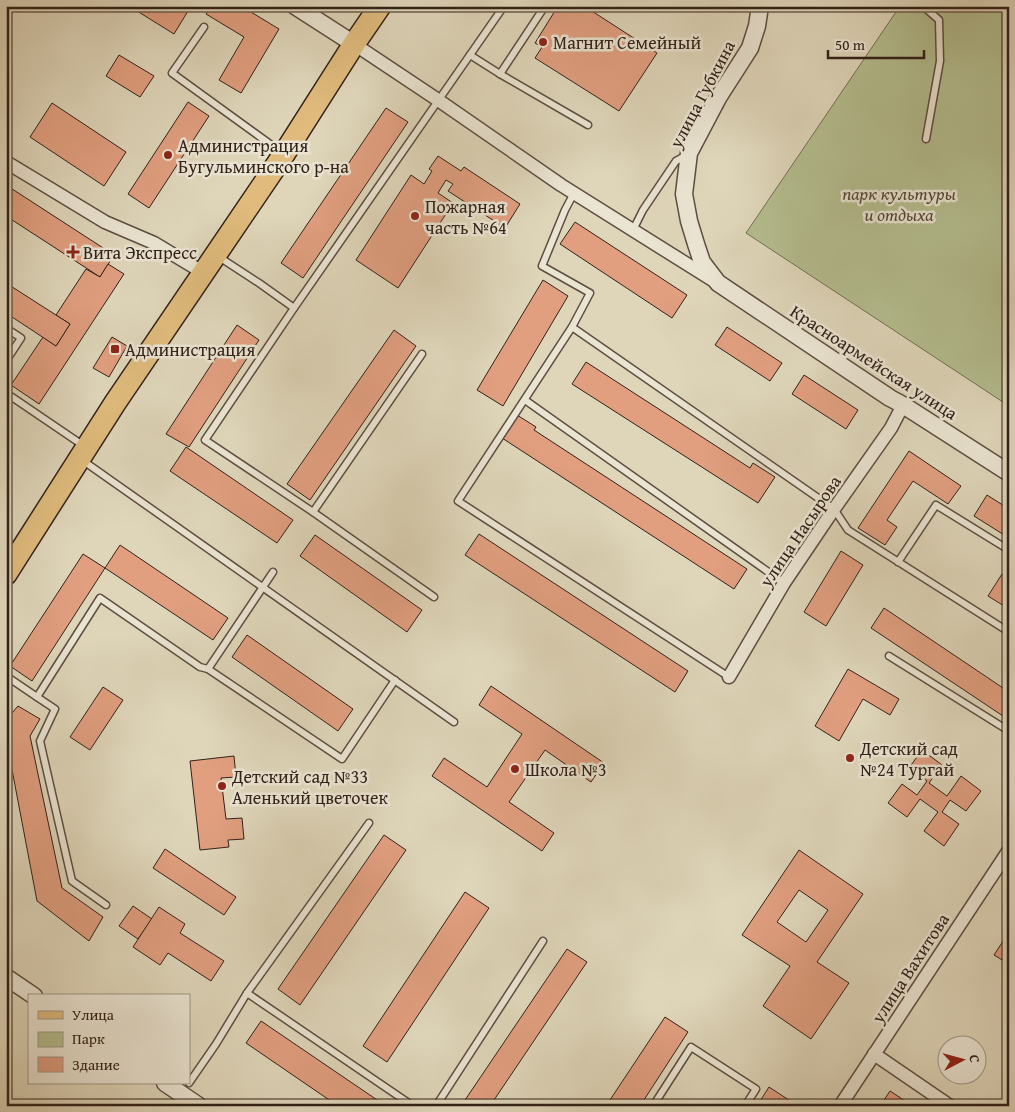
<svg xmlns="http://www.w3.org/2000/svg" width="1015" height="1112" font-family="'Gentium Book Plus',serif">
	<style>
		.green { fill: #b4bd8f; stroke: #736f54 }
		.building { fill: #e19f80; stroke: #322119; fill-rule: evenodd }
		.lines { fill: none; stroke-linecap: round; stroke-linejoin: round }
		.service-casing { stroke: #5d4e41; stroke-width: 9 }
		.minor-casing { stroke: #5d4e41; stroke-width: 15 }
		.tertiary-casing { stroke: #5d4e41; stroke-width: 19 }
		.primary-casing { stroke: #322119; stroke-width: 24 }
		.service { stroke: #eae4d2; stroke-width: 6 }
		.minor { stroke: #eae4d2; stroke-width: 12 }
		.tertiary { stroke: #eae4d2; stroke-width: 16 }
		.primary { stroke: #e0bb7d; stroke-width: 21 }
		.poi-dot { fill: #8f2418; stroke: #eae4d2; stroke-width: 2 }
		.labels { text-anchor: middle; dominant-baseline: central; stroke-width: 5; stroke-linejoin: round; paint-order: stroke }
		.poi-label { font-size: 18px; fill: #322119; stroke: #eae4d2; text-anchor: start }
		.street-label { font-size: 18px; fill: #322119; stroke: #eae4d2 }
		.park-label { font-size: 18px; font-style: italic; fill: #524836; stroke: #eae4d2 }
	</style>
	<rect width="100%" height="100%" fill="#dfd6ba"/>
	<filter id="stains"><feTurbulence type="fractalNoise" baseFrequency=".004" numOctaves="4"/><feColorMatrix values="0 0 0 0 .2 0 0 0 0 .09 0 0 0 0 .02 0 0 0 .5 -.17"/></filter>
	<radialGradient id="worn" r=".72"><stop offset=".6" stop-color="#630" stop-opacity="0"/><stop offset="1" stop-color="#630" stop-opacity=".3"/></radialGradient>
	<!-- green -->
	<polygon class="green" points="900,6 1009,6 1009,406 746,233"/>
	<!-- building -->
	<g class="building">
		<polygon points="129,6 180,6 188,11 174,34"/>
		<polygon points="211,6 241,6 279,29 241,93 219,80 244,37 206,14"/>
		<polygon points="558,6 565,6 567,8 568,6 584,6 657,53 619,111 535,58 542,47 535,43"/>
		<polygon points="119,55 154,76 140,97 106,76"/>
		<polygon points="188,102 209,116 149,208 128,194"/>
		<polygon points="52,103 126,152 104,186 30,137"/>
		<polygon points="386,108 408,122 303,278 281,263"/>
		<polygon points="438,156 461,171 464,167 520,204 505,228 448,191 453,184 446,180 438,193 453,203 398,288 356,260 411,175 424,184 432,171 429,169"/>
		<polygon points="6,185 114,255 100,277 6,216"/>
		<polygon points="575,222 687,295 672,318 560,244"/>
		<polygon points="108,264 124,274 39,404 11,385 43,337 56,346 70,324 56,315 86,269 100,277"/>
		<polygon points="543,280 568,296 503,406 477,390"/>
		<polygon points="6,283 70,324 56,346 6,313"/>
		<polygon points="237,325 259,340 189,447 166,434"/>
		<polygon points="727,327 782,363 770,381 715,345"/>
		<polygon points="394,330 416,346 310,500 287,484"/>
		<polygon points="112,337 127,346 109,377 93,368"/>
		<polygon points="586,362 750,468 753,463 775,477 758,503 572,384"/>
		<polygon points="804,375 858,410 846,429 792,394"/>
		<polygon points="517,415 536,427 534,430 747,569 734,589 502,438"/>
		<polygon points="186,447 293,520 277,543 170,471"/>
		<polygon points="909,451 961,486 948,504 913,481 887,520 897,527 885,545 858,528"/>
		<polygon points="987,495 1009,509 1009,538 974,516"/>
		<polygon points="479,534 688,671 675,692 465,555"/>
		<polygon points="315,535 422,610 407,632 300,556"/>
		<polygon points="120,545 228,618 213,640 105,568"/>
		<polygon points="841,551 863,565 826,626 804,612"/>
		<polygon points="83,554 105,568 32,681 10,666"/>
		<polygon points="1002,574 1009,578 1009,609 988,596"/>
		<polygon points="884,608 1009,692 1009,720 871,628"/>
		<polygon points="247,635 353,709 338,731 232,657"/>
		<polygon points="848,669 899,699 890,715 863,699 839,741 815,726"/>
		<polygon points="491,686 604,763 591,782 545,750 509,802 554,833 542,851 432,776 444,758 487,787 522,734 479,705"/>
		<polygon points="103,687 123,700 90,750 70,737"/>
		<polygon points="18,706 40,719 30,736 62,888 103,917 89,941 37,901 6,738 6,720"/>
		<polygon points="922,750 942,765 929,783 947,796 961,776 981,791 966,811 950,800 942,812 959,824 944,846 924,831 938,812 920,799 907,817 888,803 902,784 917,795 927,781 909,768"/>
		<polygon points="234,756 236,777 221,778 226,819 242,818 244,839 228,840 229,847 200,850 190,761"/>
		<polygon points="384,835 406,850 300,1005 278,989"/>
		<polygon points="165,849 236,897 224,915 153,868"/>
		<path d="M799,850L863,894L817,962L849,983L811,1039L763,1006L790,966L742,935ZM799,890L828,910L806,942L777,922Z"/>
		<polygon points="465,892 489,908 387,1062 363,1046"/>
		<polygon points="133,906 152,919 138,939 119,926"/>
		<polygon points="159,907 185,924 180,933 224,961 211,981 168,953 160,965 133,947"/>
		<polygon points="1009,932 1009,964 994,955"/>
		<polygon points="567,949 587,962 490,1106 461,1106"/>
		<polygon points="665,1017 688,1032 640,1106 606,1106"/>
		<polygon points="261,1021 386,1106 338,1106 246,1043"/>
		<polygon points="769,1087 792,1102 789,1106 757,1106"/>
		<polygon points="890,1091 913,1106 880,1106"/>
	</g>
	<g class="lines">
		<defs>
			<g id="service">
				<polyline points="545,6 500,74 588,125"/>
				<polyline points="923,6 939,20 940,61 926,139"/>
				<polyline points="204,27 172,73 281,152"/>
				<polyline points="470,55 500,74"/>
				<polyline points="574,193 565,210 542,266 590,293 572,327 458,501 729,677"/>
				<polyline points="633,230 643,210 676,161 687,155"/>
				<polyline points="219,257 259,283 294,308 205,440 313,512 434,597"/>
				<polyline points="294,308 504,6"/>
				<polyline points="572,327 834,509 848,530 1009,632"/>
				<polyline points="6,328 21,338 6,361"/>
				<polyline points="6,393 84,446"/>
				<polyline points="525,400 784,583"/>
				<polyline points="82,460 454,722"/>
				<polyline points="313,512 422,354"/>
				<polyline points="898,562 936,505 1009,550"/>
				<polyline points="889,656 1009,731"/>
				<polyline points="208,669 273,572"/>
				<polyline points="6,676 37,697 100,598 200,667 208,669 342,759 395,680"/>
				<polyline points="37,697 55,709 40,741 72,881 106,905"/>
				<polyline points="247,993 413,1106"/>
				<polyline points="189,1083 216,1044 247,993 369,823"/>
				<polyline points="436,1106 543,941"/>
				<polyline points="653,1106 691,1047 756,1089 745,1106"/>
			</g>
			<g id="minor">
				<polyline points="354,44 438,100 561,185 714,281"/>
				<polyline points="6,162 105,222 154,243 204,273"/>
				<polyline points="729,677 784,583 834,509 891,428 903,405"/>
				<polyline points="874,1054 950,1106"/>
				<polyline points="840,1106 1009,850"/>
			</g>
			<g id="tertiary">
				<polyline points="295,6 354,44"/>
				<polyline points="760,6 757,26 750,48 718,98 689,153 684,194 689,221 696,244 702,262 718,283 890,398 903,405 1009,473"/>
				<polyline points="6,977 34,996"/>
				<polyline points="165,1083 199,1106"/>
			</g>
			<polyline id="primary" points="6,574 115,403 284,154 354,44 380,6"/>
		</defs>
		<!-- service casing -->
		<use href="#service" class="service-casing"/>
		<!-- minor casing -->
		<use href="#minor" class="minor-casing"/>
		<!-- tertiary casing -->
		<use href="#tertiary" class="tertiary-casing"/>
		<!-- primary casing -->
		<use href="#primary" class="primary-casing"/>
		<!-- service -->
		<use href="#service" class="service"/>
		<!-- minor -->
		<use href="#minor" class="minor"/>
		<!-- tertiary -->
		<use href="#tertiary" class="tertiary"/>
		<!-- primary -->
		<use href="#primary" class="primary"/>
	</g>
	<!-- markers -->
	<g class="poi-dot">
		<circle cx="543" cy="42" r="5"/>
		<circle cx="168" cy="155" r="5"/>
		<circle cx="415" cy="216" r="5"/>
		<path d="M70.5 244.5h5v5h5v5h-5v5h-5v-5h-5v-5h5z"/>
		<rect x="110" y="344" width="10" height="10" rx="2.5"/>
		<circle cx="850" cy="758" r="5"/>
		<circle cx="515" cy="769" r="5"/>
		<circle cx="222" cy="786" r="5"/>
	</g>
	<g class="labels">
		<!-- poi labels -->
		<g class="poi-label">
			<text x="553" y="42">Магнит Семейный</text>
			<text x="178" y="145">Администрация<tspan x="178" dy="21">Бугульминского р-на</tspan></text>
			<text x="425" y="206">Пожарная<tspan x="425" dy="21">часть №64</tspan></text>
			<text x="83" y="252">Вита Экспресс</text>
			<text x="125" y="349">Администрация</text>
			<text x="860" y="748">Детский сад<tspan x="860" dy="21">№24 Тургай</tspan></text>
			<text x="525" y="769">Школа №3</text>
			<text x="232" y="776">Детский сад №33<tspan x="232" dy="21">Аленький цветочек</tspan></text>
		</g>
		<!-- street labels -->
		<g class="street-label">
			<text transform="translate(702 94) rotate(-62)">улица Губкина</text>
			<text transform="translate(874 362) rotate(33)">Красноармейская улица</text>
			<text transform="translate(800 531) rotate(-56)">улица Насырова</text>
			<text transform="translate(910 968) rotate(-57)">улица Вахитова</text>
		</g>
		<!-- park labels -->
		<g class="park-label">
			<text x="899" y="193">парк культуры<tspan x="899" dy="21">и отдыха</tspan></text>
		</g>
	</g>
	<!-- margin -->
	<rect width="1015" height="1112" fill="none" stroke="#dfd6ba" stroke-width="25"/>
	<rect x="8" y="8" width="1000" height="1097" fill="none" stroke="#322119" stroke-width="2.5"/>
	<rect x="12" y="12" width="990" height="1087" fill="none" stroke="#322119"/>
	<!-- legend -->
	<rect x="28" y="994" width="162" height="90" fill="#eae4d2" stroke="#a09688"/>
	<rect x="38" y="1011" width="25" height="8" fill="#e0bb7d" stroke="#a09688"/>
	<text x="72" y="1020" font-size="15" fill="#322119">Улица</text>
	<rect x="38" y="1032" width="25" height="15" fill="#b4bd8f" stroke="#a09688"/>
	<text x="72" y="1044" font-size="15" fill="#322119">Парк</text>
	<rect x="38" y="1057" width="25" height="15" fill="#e19f80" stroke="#a09688"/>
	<text x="72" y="1070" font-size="15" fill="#322119">Здание</text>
	<!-- north arrow -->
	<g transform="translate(962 1060) rotate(84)"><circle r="24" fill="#eae4d2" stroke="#a09688"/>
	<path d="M0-4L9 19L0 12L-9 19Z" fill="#8f2418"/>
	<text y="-8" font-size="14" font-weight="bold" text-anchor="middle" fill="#322119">С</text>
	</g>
	<!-- scale -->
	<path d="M828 50v8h96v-8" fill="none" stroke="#322119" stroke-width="2.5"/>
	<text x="835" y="50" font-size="15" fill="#322119" stroke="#eae4d2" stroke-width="4" paint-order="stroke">50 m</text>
	<rect width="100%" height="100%" filter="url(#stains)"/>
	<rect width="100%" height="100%" fill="url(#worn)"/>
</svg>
